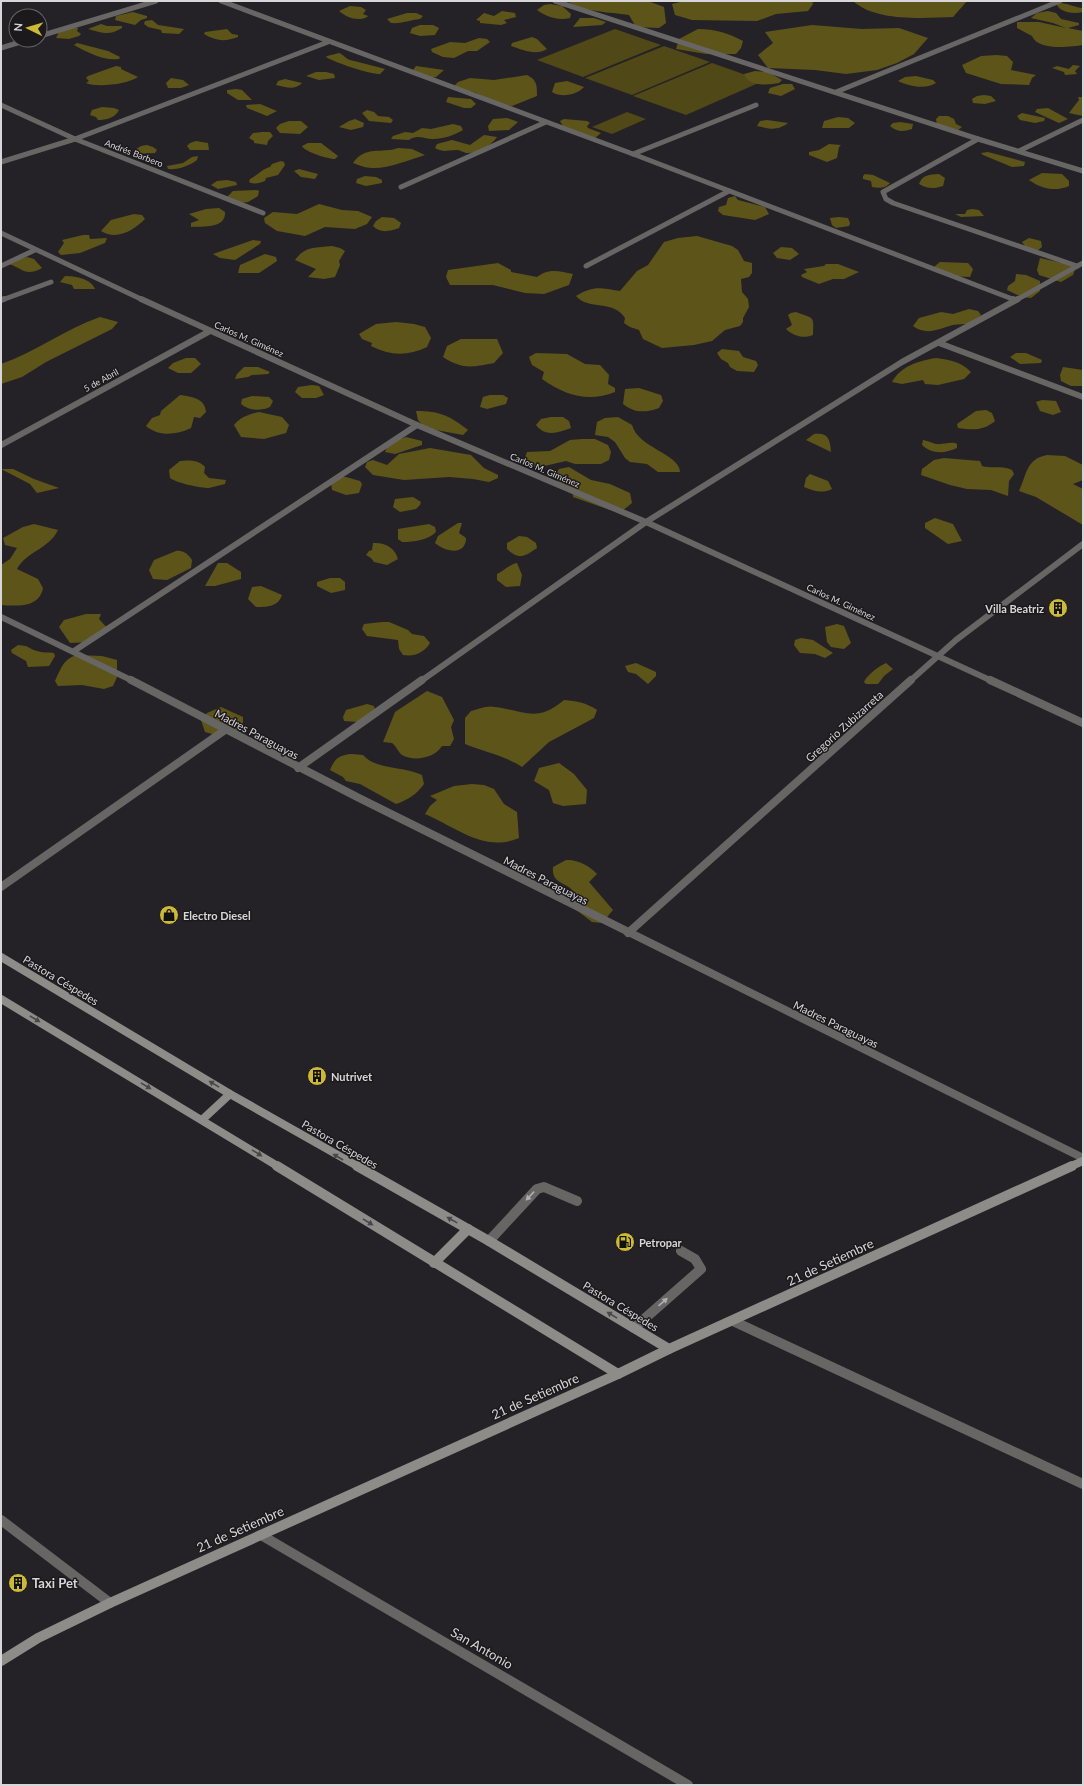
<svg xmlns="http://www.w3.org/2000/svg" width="1084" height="1786" font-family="Lato,sans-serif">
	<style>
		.green { fill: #504816 }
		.forest { fill: #5d541a }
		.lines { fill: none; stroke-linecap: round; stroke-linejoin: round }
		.service-far2 { stroke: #676664; stroke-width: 5 }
		.service-far1 { stroke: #676664; stroke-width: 6 }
		.service { stroke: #676664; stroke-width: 10 }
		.minor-far3 { stroke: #676664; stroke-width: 5 }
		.minor-far2 { stroke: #676664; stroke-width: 6 }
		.minor-far1 { stroke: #676664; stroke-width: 8 }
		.minor { stroke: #676664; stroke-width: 10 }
		.secondary-far1 { stroke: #8d8c88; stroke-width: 8 }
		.secondary { stroke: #8d8c88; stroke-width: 10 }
		.oneway { fill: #494748 }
		.oneway2 { fill: #b0afb0 }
		.labels { text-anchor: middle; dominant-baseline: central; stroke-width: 3; stroke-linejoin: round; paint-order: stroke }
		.far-street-label { font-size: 9px; fill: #d8d6d9; stroke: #1c191d }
		.poi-label { font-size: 11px; font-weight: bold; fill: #d8d6d9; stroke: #1c191d; text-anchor: start }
		.street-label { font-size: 11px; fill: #d8d6d9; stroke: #1c191d }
		.near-street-label { font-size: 13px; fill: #d8d6d9; stroke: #1c191d }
		.near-poi-label { font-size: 13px; font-weight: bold; fill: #d8d6d9; stroke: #1c191d; text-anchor: start }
	</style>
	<rect width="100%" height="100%" fill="#252227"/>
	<!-- green -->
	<g class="green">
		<polygon points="615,29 661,45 583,77 537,60"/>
		<polygon points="664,46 710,62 632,95 585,78"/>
		<polygon points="712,63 763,81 686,115 633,96"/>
		<polygon points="627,112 646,119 612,134 592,127"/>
	</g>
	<!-- forest -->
	<g class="forest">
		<path d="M567,1H648L664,7L666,23L659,28L636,27L629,15C609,12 583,12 567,1Z"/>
		<polygon points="684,1 812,1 813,4 808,11 776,14 757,21 692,20 675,15 672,4"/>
		<path d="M853,1H967L953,17C924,18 876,22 853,1Z"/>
		<path d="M1059,3C1068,3 1073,7 1082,8L1083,12C1075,14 1061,13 1057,5Z"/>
		<path d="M550,4L562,6L571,14L570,18C558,21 547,17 537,10L544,5Z"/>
		<path d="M350,6L361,7L366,10L363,14L368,16L367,17C358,22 346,17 339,11Z"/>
		<polygon points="502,11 515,13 516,17 504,20 507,23 501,25 480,23 480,21 476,20 484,13 494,16"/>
		<path d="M1048,11L1056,13L1061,19L1079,23V25L1068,28L1083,31V45C1070,47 1038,51 1032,36L1017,28V22H1039L1066,28L1053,23L1031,18L1037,13Z"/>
		<polygon points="133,12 147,16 147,18 141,20 135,25 115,20 116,16"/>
		<path d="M407,13H416L423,16L420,19C410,20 401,24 391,23L387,19Z"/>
		<polygon points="580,18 594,18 606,22 602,25 573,27"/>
		<polygon points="152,20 158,25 184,29 179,34 162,33 161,30 148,27 144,24 145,21"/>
		<path d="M101,24L107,26H122V28C109,36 102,33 88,29Z"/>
		<polygon points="420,25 433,25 439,28 435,35 420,36 410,33 412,28"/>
		<polygon points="812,25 862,29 899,28 928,38 914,54 897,63 877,70 846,74 815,70 768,68 758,55 773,43 765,32"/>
		<polygon points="74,28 78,28 77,31 81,34 79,36 69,39 56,38 59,32"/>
		<path d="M227,29L232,34L238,35V37C225,42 216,41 204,34L205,32Z"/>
		<path d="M698,29C715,29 728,33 743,41L741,48L736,54H706L676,49L679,39Z"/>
		<path d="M532,37L537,39L547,49C536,56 523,50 511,46L512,43Z"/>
		<polygon points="479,38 487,39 490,42 477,51 468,51 454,58 443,57 432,52 431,49 450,42 465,43"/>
		<path d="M77,43L108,51L120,57L119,59C103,61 87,52 74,45Z"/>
		<path d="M339,53C344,55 346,59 350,60C362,63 374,66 385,69L380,74C369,74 336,63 326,57L327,56Z"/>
		<polygon points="997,55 1007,56 1013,62 1011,70 1036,75 1032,78 1029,85 1001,84 966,73 962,65 981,56"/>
		<polygon points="1073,65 1080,66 1075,71 1077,74 1065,75 1064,72 1052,68 1057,66 1069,69"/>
		<path d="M116,66L121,67V69L138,77C128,84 97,88 86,83L89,81L86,78L88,76Z"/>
		<polygon points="416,66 444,70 436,77 429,78 413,70"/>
		<path d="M755,71L768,72L782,80L779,83C768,85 748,87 744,74Z"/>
		<polygon points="316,72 326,72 334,74 335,78 319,80 306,76"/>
		<path d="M527,75C537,80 537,85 537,96L512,106L497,103L474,92L457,89L455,85L458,82L470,78L494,80Z"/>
		<path d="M916,76L933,80L936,83C924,90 909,86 898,81L905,77Z"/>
		<polygon points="171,78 183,80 189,85 181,88 168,88 166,83"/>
		<path d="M285,79L302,83C294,91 286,87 276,85L278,81Z"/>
		<path d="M567,81L584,87C577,95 561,98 552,92L555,83Z"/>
		<polygon points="783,84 792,84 795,89 781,96 768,93 770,88"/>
		<polygon points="236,89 242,90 252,100 238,100 227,93 227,90"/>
		<polygon points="984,95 991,96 996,101 985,104 973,103 972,99 977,96"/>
		<polygon points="448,97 471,99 476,104 471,108 464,108 446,102"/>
		<polygon points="1078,97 1083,97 1083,116 1069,113 1079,100"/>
		<polygon points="260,104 277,111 267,116 247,108 246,105"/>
		<path d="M102,107L114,108L119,110C115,118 106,120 98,120L96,117L90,115L92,110Z"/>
		<polygon points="1048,108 1068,119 1059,123 1035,112 1037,109"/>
		<polygon points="367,110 374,112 378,116 389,117 393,120 391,123 369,121 362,113"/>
		<polygon points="1022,113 1045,118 1044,121 1035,123 1020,120 1017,116"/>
		<polygon points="939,116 948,116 954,119 956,124 962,127 958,130 937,125 936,119"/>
		<polygon points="838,117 848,118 855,123 849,128 822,128 824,121"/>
		<polygon points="507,118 518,122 509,130 489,131 488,126 493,119"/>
		<polygon points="355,119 364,123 363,127 351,130 339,127 349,121"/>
		<polygon points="564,119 587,121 590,123 587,126 588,128 601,133 595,138 563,126 560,121"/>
		<path d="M767,120L788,123C777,131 770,129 757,126L760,121Z"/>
		<polygon points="289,121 301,121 308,127 300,134 280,133 276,128 280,124"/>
		<path d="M900,122L913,124L912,129C903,132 897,132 890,126L893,123Z"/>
		<path d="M453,124L461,126L463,130C455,135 443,139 433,139C424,139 417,134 409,140L391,139L393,136L405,132L413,133L422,128L431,129Z"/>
		<polygon points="262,132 270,132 273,136 268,141 267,145 254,143 254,141 249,138 253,133"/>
		<path d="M484,135L497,137C491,146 477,154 466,153C463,152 460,150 457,150C446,150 445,153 435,148L437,144L452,140L470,145Z"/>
		<polygon points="196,141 208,143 209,150 190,150 187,146 190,143"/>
		<path d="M308,143H321L338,156L335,159C328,159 305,152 302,146Z"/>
		<polygon points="829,144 841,145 839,147 837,158 827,162 809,155 809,152 819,150"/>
		<polygon points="147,145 153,147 157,150 155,153 136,154 135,150 141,146"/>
		<path d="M398,148L412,149L425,155C409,160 387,169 372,168C365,168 359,165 353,163C365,145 382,154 398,148Z"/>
		<polygon points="988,152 1025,162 1024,166 1012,167 983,155 981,153"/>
		<path d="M198,156L197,160C189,166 178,170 168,169L167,166L183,163L192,157Z"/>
		<path d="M281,161L284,162L285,165L278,175L266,178L265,181C259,183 255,185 249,182L250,179C258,175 262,169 270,167L272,164Z"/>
		<polygon points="299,169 318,174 315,179 301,177 294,171"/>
		<path d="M1042,173L1062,174L1069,181V186C1055,192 1042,189 1029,180Z"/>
		<path d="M865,174L873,175L890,183C885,189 878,188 872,187L871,181L863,179V176Z"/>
		<path d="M939,174L945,178L943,186C934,189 927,189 919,184C923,174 929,175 939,174Z"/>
		<polygon points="365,176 376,177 382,180 382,183 366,186 356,183 357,179"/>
		<polygon points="227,180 236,182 237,185 218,189 211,185 217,181"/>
		<polygon points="257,190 259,191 258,196 248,202 233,204 225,199 233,191"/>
		<polygon points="735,196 738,200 765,207 769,214 755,220 723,215 718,211 719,207 726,205 728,198"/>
		<polygon points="319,204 342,210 358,211 372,217 367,224 355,229 325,227 305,236 277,231 265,223 264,218 273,212 297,214"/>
		<path d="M219,208L225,212C226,229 203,226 191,227V223L199,220L189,214L206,209Z"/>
		<polygon points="972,209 979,210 984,216 961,217 955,214 965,214 967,210"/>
		<path d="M134,214L142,215L145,219C134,230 117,241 101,231L111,220Z"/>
		<path d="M382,217L394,218L401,223L399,228C390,231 381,234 373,226L376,221Z"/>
		<polygon points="839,217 848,218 850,223 849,226 836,228 832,225 830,218"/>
		<polygon points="83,235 89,235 90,239 107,238 105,243 80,253 61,255 58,252 64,243 62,240"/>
		<path d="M697,236L732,246L738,250L744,261L752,263V273L749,277L741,279L742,292L748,299L749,307L743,318V322L740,326L725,330L712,341L694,345L662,348L643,339L639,330L630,327L624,323L625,318C613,299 589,311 576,296C594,285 600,288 620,291L637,271L648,265L664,242L678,238Z"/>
		<polygon points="1029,238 1041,241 1042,247 1037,251 1027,249 1022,242"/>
		<polygon points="253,240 261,241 260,244 235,260 220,258 213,254"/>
		<path d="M332,246L340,248L345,251L339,261L340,265L335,277L324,279L308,277L316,269L295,260C305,246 315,248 332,246Z"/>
		<polygon points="781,247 792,248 799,254 790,260 777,258 773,253"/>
		<polygon points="265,254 276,257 277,261 259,273 238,273 240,265"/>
		<path d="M27,257L34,259L42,268C25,277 24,269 9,264L18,259Z"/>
		<polygon points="1040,258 1076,266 1073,275 1061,282 1039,275 1037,270"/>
		<polygon points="940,262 968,263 973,269 970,277 948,276 935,272 935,266"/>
		<path d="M498,263L511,270V272L537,277C549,268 559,271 573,274L569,285L544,294L525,293L493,285H450L446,277L448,270Z"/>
		<polygon points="826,264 838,264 859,272 844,279 833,279 819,284 802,277 801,275 807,272 804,269 824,266"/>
		<polygon points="1016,274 1026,275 1040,281 1040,291 1031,298 1022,297 1007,290 1008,286 1015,281"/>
		<path d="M65,276C76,276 91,279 95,289H74L72,285L60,282Z"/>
		<path d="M969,309L978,311L981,315L971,324C965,324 959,324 953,325C938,329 927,336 913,326L919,318L941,312L953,314Z"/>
		<path d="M796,312C814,319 814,315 813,335C804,339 793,336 786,329L792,325L788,315L791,313Z"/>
		<path d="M100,317L118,322L112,329L46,362L22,377L1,384V364C36,352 65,329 100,317Z"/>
		<path d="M396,322L414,324L425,327L431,338L427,347C408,356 390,356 371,346L372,343L362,339L359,334L376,324Z"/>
		<path d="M461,339H497L503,353L494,363C472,367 463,370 443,357L447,346Z"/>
		<polygon points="722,349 739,351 743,357 756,361 758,365 754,372 737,371 730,367 728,363 721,359 717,353"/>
		<path d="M536,353L567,354L585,364L600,365L609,375L608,384L615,388V392C588,403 565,395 542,379L544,372L532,365L529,357Z"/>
		<polygon points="1016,353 1026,353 1042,360 1041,363 1020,364 1010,357"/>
		<polygon points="186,358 195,358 201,364 191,373 178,373 168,368 173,363"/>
		<path d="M936,358C950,360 960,361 971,372L964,379L938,385L925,384L923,380L902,384L892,382C901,366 918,361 936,358Z"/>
		<polygon points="244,367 258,367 270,372 268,374 252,375 248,377 235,379 237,374"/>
		<polygon points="1063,367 1083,370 1083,386 1071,386 1061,381 1060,375"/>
		<polygon points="312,385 319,386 324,395 316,398 302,398 295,392 298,387"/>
		<path d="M639,388L661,395L663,401L659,408C645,413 634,413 623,404L625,389Z"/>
		<path d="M180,395C192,397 205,398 206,412L200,418L194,417L191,428C176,435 159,437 146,426L152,418L160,415L161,411Z"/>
		<polygon points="490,395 503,395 508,398 506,404 487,409 480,407 483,397"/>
		<path d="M252,396L269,397L273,401L270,407C260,411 250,411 241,404L242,399Z"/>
		<polygon points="1042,400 1056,401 1061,412 1053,415 1040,411 1036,402"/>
		<path d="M986,410L992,413L995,421C983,431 973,430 958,428L957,424L976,411Z"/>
		<path d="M416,411C440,411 450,416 468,430L463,435L425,428L418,420Z"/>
		<path d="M259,412L282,417L289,425L286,433L264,439L241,437L234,425C240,417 249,414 259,412Z"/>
		<path d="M551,417H563L569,421L571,428C559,432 546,438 536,425L541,419Z"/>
		<path d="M618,417L632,425C638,448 680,454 680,472H658L647,464L630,462L625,458L615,442L608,437L595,435L597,422L605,418Z"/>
		<path d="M814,434C828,432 830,439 831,452L806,440Z"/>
		<polygon points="406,437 422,441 422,445 395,454 385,452 389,443"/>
		<polygon points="582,439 595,439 608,445 611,452 609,460 601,464 575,464 566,461 540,467 535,467 524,460 527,452 550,451 570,440"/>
		<path d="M923,440C929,441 931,443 936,444C944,445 951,441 957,444V448C944,454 932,454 922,445Z"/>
		<polygon points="430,448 471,455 484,468 498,475 498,478 489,482 473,479 449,477 404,480 373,475 365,467 367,462 373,460 387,465 399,454"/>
		<path d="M1047,455L1065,456L1083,465V480L1073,484L1083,489V525L1036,497L1019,491C1027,474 1026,459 1047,455Z"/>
		<path d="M944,458L980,461L982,466C992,469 1002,465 1012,470L1014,474L1009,481L1008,496L991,490L967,489L950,485L921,475L922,469L934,460Z"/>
		<path d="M180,461C189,460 199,460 205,467L204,473L209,478L226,480L225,484C220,485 214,487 209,488C201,488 176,483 170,478L169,470Z"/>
		<polygon points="569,467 591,480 610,484 630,493 632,503 622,511 610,510 573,497 572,489 559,483 554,477 559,469"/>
		<polygon points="1,469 13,469 34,479 59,488 37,493 30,484"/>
		<path d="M810,474L828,481L832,489C822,494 814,491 804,487L806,478Z"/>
		<polygon points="338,477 346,477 360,481 362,484 359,493 346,495 332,490 331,482"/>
		<polygon points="413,497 421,502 420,505 416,509 400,512 393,507 395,499"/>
		<polygon points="935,518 953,524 962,541 948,544 925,528 925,523"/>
		<path d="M458,523H462L459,533L466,538C466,556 445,552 435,543L438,536Z"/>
		<path d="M34,524L58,530C49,549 27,551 17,569L38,579L43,588C39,608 18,606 1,605V565L10,559L17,548L5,545L3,538L23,527Z"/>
		<path d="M429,524L435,527L436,532C428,540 414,542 402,542L398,539V529Z"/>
		<path d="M519,536L527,537L536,543L537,548C524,557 519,560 507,549V543Z"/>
		<path d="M373,543C384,542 395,547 398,559L387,565L374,562L371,558L366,555L369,551L372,550Z"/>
		<path d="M176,551C183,550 188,554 192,560L191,568L167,580L153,579L149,570L154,560Z"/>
		<polygon points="218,563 227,563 241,572 241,579 215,586 205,586"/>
		<path d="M517,563L522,575L520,586L506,587L497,580V574C504,571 510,564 517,563Z"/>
		<polygon points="330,578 340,578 345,582 345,590 331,593 317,586 317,582"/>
		<path d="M261,586L282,595C278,607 267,607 256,607L248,599L252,587Z"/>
		<polygon points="86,614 101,614 99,619 108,629 90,642 70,643 59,627 64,620"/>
		<path d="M382,622H389L408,630L412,634L424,636L430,643C424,653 414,657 403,655L399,649L398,640L367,636L362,629L364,624Z"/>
		<polygon points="837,624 844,626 851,643 844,649 831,647 827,642 825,627"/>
		<polygon points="801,638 813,640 833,653 825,658 815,654 800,653 794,645 795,640"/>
		<path d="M18,645C31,646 27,648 37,651C42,653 48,652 54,653L55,656L49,666L28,667L26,661L12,653L11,650Z"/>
		<path d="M76,655L102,656L117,660V677L113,686L104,689L82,685L58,686L55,681C61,668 63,660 76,655Z"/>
		<polygon points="636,663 656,672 656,676 648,684 636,674 628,672 625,666"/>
		<path d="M886,663L893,669L884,676L878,684H866L864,682C867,675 879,666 886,663Z"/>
		<path d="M427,691L442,697L454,720L451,727L454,739L450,746H442C435,758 414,762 402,755C399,753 396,746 392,743L383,742L395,712Z"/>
		<path d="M564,700C577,701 587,703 597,710L594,718L549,742L522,767C504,755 484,752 465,744V718L471,711C478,709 488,705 495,707C525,711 537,723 564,700Z"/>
		<polygon points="367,704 374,706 376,714 358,722 344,721 343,717 346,710"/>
		<polygon points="221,707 243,717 243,729 219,736 205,732 201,720 207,713"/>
		<path d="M352,754L363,755C376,770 404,766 422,775L424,784C417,794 408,800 396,804L360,784L346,781L343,777L330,770C335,758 339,755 352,754Z"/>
		<polygon points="559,763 574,774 587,790 586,804 563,806 553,803 549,790 534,781 539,768"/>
		<path d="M472,784L484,785L494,789L504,804L517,812L519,838C484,853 456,827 425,814L430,806L437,800L430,796L454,786Z"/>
		<path d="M566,860C577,859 590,866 597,874L589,882L613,910L602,923L592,922L575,909L577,895C574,892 571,888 567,886C558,881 552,879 553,867Z"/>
	</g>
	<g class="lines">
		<!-- service-far2 -->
		<g class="service-far2">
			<polyline points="586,266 729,191"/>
			<polyline points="2,300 51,282"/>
		</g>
		<!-- service-far1 -->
		<polyline class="service-far1" points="1,300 4,299"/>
		<!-- service -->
		<g class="service">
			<polyline points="489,1241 537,1189 544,1187 577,1201"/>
			<polyline points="634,1328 701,1269 695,1259 681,1251"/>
		</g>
		<!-- minor-far3 -->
		<g class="minor-far3">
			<polyline points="221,1 633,154 1015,300"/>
			<polyline points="555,1 978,139 1083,171"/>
			<polyline points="40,36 156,1"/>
			<polyline points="1,48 27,40"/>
			<polyline points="836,92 1060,1"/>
			<polyline points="1,105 75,139 263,213"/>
			<polyline points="978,139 883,192 886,199 893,203 1077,266"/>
			<polyline points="1019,151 1083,120"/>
			<polyline points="633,154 756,105"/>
			<polyline points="1,162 75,139 328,42"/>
			<polyline points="401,187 546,122"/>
			<polyline points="1,233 143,300"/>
			<polyline points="1,266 35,250"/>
			<polyline points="1016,300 1083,263"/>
		</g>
		<!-- minor-far2 -->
		<g class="minor-far2">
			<polyline points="141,299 417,425 646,522 992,681"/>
			<polyline points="1013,299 1016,300"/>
			<polyline points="939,343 1083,397"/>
			<polyline points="1,445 210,331"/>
			<polyline points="1,617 133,681"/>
			<polyline points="74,651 417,425"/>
			<polyline points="421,681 646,522 902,362 1018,299"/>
			<polyline points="910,681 956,640 1083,544"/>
		</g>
		<!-- minor-far1 -->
		<g class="minor-far1">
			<polyline points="131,680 359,798 1083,1158"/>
			<polyline points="990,680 1083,723"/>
			<polyline points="298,768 422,680"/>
			<polyline points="1,887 225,730"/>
			<polyline points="628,933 911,680"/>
		</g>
		<!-- minor -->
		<g class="minor">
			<polyline points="733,1321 1083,1484"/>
			<polyline points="1,1520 110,1603"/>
			<polyline points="261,1535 688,1785"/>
		</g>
		<!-- secondary-far1 -->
		<g class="secondary-far1">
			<polyline points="1,957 230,1094 359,1167"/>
			<polyline points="1,999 279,1167"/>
			<polyline points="203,1119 230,1094"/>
			<polyline points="1069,1167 1083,1161"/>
		</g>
		<!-- secondary -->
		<g class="secondary">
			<polyline points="277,1166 618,1374"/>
			<polyline points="357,1166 489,1241 669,1349"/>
			<polyline points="434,1263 468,1229"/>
			<polyline points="1,1661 38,1638 110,1603 618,1374 669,1349 1072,1166"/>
		</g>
	</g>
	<!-- one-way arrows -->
	<defs><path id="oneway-solid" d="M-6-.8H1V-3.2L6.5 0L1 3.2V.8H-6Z"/></defs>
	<g class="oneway">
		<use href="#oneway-solid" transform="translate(35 1019) rotate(31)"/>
		<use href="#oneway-solid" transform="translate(214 1084) rotate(-149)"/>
		<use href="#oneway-solid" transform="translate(146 1086) rotate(31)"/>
		<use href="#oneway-solid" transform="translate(257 1153) rotate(32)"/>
		<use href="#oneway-solid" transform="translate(338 1157) rotate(-150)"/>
		<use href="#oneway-solid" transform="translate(452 1220) rotate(-151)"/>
		<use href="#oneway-solid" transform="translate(368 1222) rotate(32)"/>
		<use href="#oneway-solid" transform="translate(612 1315) rotate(-149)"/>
	</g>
	<g class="oneway2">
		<use href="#oneway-solid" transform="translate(530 1196) rotate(133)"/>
		<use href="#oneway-solid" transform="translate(663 1302) rotate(-41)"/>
	</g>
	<!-- icons -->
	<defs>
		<symbol id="building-disc" viewBox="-11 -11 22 22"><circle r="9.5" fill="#cdb938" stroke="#1c191d"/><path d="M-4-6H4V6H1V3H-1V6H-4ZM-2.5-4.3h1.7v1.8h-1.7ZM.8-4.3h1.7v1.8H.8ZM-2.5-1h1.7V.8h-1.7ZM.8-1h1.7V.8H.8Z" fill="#111"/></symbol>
		<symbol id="shop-disc" viewBox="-11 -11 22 22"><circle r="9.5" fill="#cdb938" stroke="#1c191d"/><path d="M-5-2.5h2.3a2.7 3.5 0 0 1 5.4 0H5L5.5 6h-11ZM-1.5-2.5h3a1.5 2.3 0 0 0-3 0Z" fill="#111"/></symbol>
		<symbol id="fuel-disc" viewBox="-11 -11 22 22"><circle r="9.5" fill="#cdb938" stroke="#1c191d"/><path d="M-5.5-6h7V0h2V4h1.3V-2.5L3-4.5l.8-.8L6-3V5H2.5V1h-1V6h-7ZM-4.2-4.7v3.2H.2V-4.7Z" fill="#111"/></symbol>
	</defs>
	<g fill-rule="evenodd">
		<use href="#building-disc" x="1047" y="597" width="22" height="22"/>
		<use href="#shop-disc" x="158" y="904" width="22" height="22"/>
		<use href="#building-disc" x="306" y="1065" width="22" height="22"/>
		<use href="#fuel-disc" x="614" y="1231" width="22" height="22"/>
		<use href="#building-disc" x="7" y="1572" width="22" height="22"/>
	</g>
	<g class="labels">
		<!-- far-street labels -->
		<g class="far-street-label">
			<text transform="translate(134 153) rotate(21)">Andrés Barbero</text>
			<text transform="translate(249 339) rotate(24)">Carlos M. Giménez</text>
			<text transform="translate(101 380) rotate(-29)">5 de Abril</text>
			<text transform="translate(545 470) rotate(23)">Carlos M. Giménez</text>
			<text transform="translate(841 602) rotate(25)">Carlos M. Giménez</text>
		</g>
		<!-- poi labels -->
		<g class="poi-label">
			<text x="1044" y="608" text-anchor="end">Villa Beatriz</text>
			<text x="183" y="915">Electro Diesel</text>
			<text x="331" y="1076">Nutrivet</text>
			<text x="639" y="1242">Petropar</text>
		</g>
		<!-- street labels -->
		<g class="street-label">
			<text transform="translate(844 726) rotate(-42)">Gregorio Zubizarreta</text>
			<text transform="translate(257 734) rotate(28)">Madres Paraguayas</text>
			<text transform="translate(546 880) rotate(27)">Madres Paraguayas</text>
			<text transform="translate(61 980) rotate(31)">Pastora Céspedes</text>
			<text transform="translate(836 1024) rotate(26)">Madres Paraguayas</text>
			<text transform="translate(340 1144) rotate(30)">Pastora Céspedes</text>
			<text transform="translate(621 1306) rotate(31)">Pastora Céspedes</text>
		</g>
		<!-- near-street labels -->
		<g class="near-street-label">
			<text transform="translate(830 1262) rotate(-25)">21 de Setiembre</text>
			<text transform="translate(535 1396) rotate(-24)">21 de Setiembre</text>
			<text transform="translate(240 1529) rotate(-24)">21 de Setiembre</text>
			<text transform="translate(482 1648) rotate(30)">San Antonio</text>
		</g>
		<!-- near-poi labels -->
		<g class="near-poi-label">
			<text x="32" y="1583">Taxi Pet</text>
		</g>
	</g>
	<!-- border -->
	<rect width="1084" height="1786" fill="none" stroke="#d8d6d9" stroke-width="4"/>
	<!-- north arrow -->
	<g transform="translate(28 28) rotate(275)"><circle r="19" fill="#1c191d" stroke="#676568"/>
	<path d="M0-3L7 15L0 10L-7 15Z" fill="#cdb938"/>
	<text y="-6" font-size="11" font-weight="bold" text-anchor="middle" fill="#d8d6d9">N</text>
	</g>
</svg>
